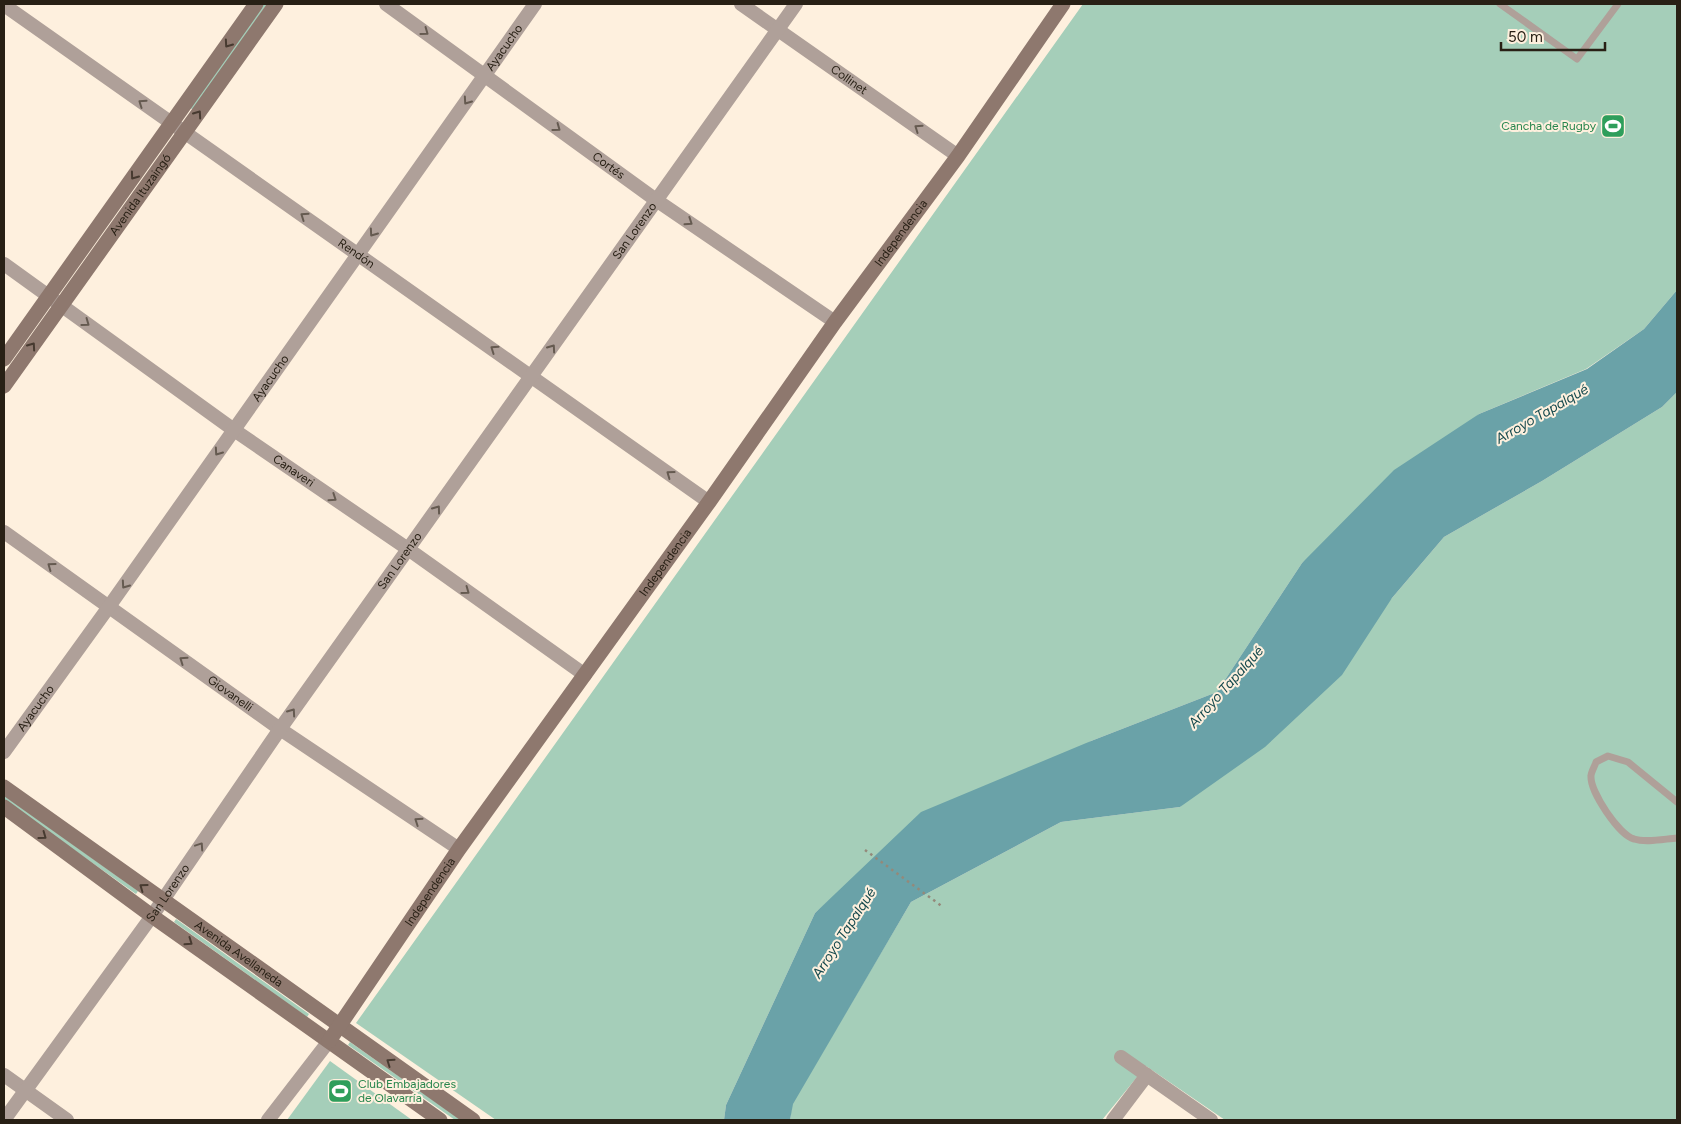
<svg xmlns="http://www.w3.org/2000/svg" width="1681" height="1124" font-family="Figtree,sans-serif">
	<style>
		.green { fill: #a5ceb9 }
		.water { fill: #6aa2a8 }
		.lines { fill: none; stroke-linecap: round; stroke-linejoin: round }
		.path { stroke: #94897a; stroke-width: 2.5; stroke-dasharray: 2.5 4; stroke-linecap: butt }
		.lane { stroke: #afa099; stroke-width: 7 }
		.street { stroke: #afa099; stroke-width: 14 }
		.secondary { stroke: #8e786e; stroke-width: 15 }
		.oneway { stroke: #655a50 }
		.oneway2 { stroke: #473a30 }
		.labels { text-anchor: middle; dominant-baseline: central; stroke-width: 4; stroke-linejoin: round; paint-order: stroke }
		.street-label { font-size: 12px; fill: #282015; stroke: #fef0de }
		.leisure-label { font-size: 12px; fill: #27864d; stroke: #fef0de; text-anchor: end }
		.water-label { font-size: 14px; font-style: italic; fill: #15494d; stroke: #fef0de }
	</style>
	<rect width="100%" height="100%" fill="#fef0de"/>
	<!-- green -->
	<g class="green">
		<polygon points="262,4 267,4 194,110 190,108"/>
		<polygon points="1083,4 1677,4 1677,290 1644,329 1586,369 1479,414 1302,563 1217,692 1091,741 834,896 815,913 726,1105 724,1120 496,1120 356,1023"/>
		<polygon points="1677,392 1677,1120 1225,1120 1146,1066 1102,1120 790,1120 792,1104 911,902 1061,822 1180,807 1392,598 1444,537 1542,481 1662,407"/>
		<polygon points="5,796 138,891 136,894 4,800"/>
		<polygon points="176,919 309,1014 307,1017 174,922"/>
		<polygon points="350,1042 461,1120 455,1120 348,1045"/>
		<polygon points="330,1061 412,1120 287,1120"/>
	</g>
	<!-- water -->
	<polygon class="water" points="1677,290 1677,392 1662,407 1542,481 1444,537 1392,598 1342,675 1265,747 1180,807 1061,822 911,902 793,1104 790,1120 724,1120 726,1105 815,913 921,812 1091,741 1217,692 1302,563 1394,470 1479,414 1587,369 1644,329"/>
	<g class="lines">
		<!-- path -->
		<polyline class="path" points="865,850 943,907"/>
		<!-- lane -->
		<g class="lane">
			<polyline points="1500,4 1577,59 1618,4"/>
			<path d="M1677,802L1628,762L1608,756L1596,762C1595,766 1591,772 1591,776C1590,792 1619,835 1634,839C1646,843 1664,839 1677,838"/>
		</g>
		<!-- street -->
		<g class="street">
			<path id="s1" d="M386,4L656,200L835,322"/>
			<path id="s2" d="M741,4L958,156"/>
			<path id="s3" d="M4,5L709,502"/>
			<path id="s4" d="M4,264L234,430L408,549L585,675"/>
			<path id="s5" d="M4,532L280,729L459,849"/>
			<path id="s6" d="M4,752L108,608L535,4"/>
			<polyline points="1121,1057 1211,1120"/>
			<polyline points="4,1075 67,1120"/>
			<path id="s7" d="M4,1120L152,916L280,729L796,4"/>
			<polyline points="268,1120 329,1041"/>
			<polyline points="1113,1120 1147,1075"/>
		</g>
		<!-- secondary -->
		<g class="secondary">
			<polyline points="4,359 256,4"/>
			<path id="s8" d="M4,386L276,4"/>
			<path id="s9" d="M4,787L473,1120"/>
			<polyline points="4,807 152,916 440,1120"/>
			<path id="s10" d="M329,1041L459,849L709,502L835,322L958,156L1063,4"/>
		</g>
	</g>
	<!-- one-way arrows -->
	<defs><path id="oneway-chevron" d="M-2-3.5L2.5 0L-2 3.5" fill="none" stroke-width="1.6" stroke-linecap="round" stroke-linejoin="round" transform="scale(1.25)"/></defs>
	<g class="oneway">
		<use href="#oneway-chevron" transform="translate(425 32) rotate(36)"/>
		<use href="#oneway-chevron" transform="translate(467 101) rotate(125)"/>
		<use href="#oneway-chevron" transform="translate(142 103) rotate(-145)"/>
		<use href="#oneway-chevron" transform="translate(557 128) rotate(36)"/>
		<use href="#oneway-chevron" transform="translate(918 128) rotate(-145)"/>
		<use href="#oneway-chevron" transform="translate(304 216) rotate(-145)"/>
		<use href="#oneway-chevron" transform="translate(689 222) rotate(34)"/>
		<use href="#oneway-chevron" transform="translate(373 233) rotate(125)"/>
		<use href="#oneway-chevron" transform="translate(86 323) rotate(36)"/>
		<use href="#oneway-chevron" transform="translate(552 348) rotate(-55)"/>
		<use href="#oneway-chevron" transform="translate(494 349) rotate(-145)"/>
		<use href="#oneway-chevron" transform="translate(218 452) rotate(125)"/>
		<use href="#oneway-chevron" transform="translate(670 474) rotate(-144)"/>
		<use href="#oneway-chevron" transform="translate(333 498) rotate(34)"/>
		<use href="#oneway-chevron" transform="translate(437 509) rotate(-54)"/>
		<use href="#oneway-chevron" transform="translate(51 566) rotate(-144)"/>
		<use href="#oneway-chevron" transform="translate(125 585) rotate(125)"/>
		<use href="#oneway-chevron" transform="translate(466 591) rotate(36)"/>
		<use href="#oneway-chevron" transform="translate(183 660) rotate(-145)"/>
		<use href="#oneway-chevron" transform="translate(292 712) rotate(-55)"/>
		<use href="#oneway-chevron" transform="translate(418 821) rotate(-146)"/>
		<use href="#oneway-chevron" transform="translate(200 846) rotate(-56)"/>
	</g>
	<g class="oneway2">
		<use href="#oneway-chevron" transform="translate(228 44) rotate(125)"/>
		<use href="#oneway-chevron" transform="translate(198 114) rotate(-55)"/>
		<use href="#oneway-chevron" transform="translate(134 176) rotate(126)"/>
		<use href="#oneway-chevron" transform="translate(32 346) rotate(-55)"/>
		<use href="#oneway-chevron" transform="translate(43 836) rotate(36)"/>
		<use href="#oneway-chevron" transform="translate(143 887) rotate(-144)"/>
		<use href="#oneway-chevron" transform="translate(189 942) rotate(35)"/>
		<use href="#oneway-chevron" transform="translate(390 1062) rotate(-145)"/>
	</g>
	<!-- icons -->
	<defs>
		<symbol id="stadium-square" viewBox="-11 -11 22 22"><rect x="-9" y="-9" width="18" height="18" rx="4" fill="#2e9e5b" stroke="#fef0de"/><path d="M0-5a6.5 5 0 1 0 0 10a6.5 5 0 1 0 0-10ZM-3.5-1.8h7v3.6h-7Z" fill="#fff"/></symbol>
	</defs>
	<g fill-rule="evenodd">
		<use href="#stadium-square" x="1599" y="112" width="28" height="28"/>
		<use href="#stadium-square" x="326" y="1077" width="28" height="28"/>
	</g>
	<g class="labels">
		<!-- street labels -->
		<g class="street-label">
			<text stroke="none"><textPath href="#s6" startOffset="864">Ayacucho</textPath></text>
			<text stroke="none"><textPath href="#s2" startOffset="132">Collinet</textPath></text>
			<text stroke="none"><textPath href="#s1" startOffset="275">Cortés</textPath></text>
			<text stroke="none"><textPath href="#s8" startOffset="235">Avenida Ituzaingó</textPath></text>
			<text stroke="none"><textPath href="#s7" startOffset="1090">San Lorenzo</textPath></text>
			<text stroke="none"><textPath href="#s10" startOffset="990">Independencia</textPath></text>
			<text stroke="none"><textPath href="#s3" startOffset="431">Rendón</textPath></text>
			<text stroke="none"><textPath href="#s6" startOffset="459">Ayacucho</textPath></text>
			<text stroke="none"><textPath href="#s4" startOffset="356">Canaveri</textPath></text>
			<text stroke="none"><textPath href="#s7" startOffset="685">San Lorenzo</textPath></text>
			<text stroke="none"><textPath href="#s10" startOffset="585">Independencia</textPath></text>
			<text stroke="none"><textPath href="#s5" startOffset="278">Giovanelli</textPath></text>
			<text stroke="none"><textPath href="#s6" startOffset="54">Ayacucho</textPath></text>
			<text stroke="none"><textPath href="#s10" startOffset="180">Independencia</textPath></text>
			<text stroke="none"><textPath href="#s7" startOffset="280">San Lorenzo</textPath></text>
			<text stroke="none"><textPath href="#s9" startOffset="288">Avenida Avellaneda</textPath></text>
		</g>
		<!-- leisure labels -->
		<g class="leisure-label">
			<text x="1596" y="126">Cancha de Rugby</text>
			<text x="358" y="1084" text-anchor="start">Club Embajadores<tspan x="358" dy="14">de Olavarría</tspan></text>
		</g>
		<!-- water labels -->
		<g class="water-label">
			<text transform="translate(1542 414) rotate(-30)">Arroyo Tapalqué</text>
			<text transform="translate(1226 687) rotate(-48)">Arroyo Tapalqué</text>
			<text transform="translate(844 933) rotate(-57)">Arroyo Tapalqué</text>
		</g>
	</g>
	<!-- border -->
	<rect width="1681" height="1124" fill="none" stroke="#282015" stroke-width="10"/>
	<!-- scale -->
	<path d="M1501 42v8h104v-8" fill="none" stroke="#282015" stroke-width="2.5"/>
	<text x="1508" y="42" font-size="15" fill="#282015" stroke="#fef0de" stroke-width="4" paint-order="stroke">50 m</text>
</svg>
